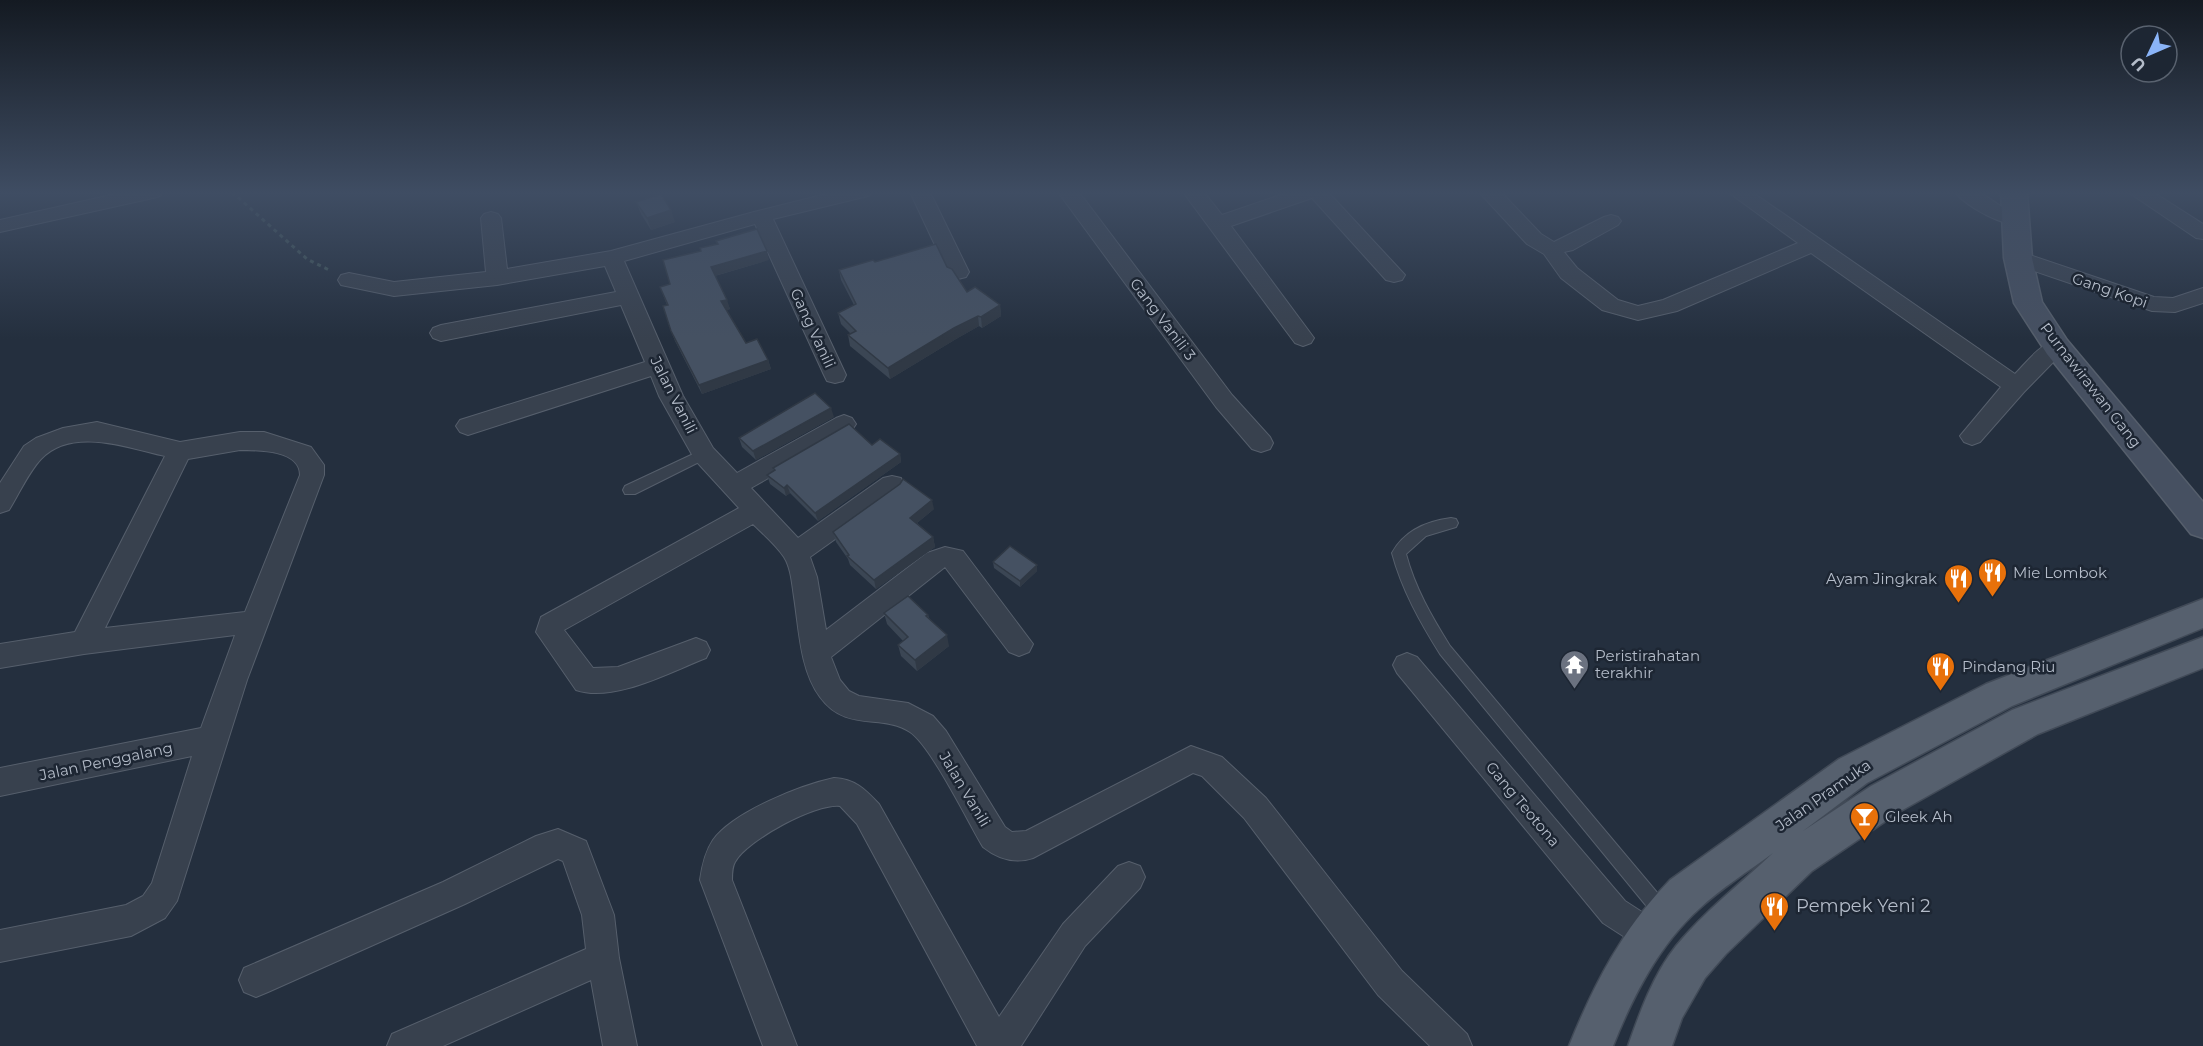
<svg xmlns="http://www.w3.org/2000/svg" width="2203" height="1046" font-family="Montserrat,sans-serif">
	<style>
		.lines { fill: none; stroke-linecap: round; stroke-linejoin: round }
		.lane-casing { stroke: #565f6c; stroke-width: 2 }
		.street-casing { stroke: #565f6c; stroke-width: 2 }
		.secondary-casing { stroke: #565f6c; stroke-width: 3 }
		.primary-casing { stroke: #414a57; stroke-width: 3 }
		.path { stroke: #44595c; stroke-width: 3; stroke-dasharray: 4 4; stroke-linecap: butt }
		.lane { fill: #38414e; fill-rule: evenodd }
		.street { fill: #38414e; fill-rule: evenodd }
		.secondary { fill: #465061; fill-rule: evenodd }
		.primary { fill: #56606e; fill-rule: evenodd }
		.wall { fill: #3b4654 }
		.shaded-wall { fill: #303945 }
		.building { fill: #455162; stroke: #303945; stroke-width: 1.5 }
		.labels { text-anchor: middle; dominant-baseline: central; stroke-width: 5; stroke-linejoin: round; paint-order: stroke }
		.street-label { font-size: 15px; fill: #b4bcc9; stroke: #1d2633 }
		.poi-label { font-size: 15px; fill: #b4bcc9; stroke: #1d2633; text-anchor: start }
		.near-poi-label { font-size: 18px; fill: #b4bcc9; stroke: #1d2633; text-anchor: start }
	</style>
	<rect width="100%" height="100%" fill="#242f3e"/>
	<g class="lines">
		<defs>
			<g id="lane">
				<polygon points="704,449 710,454 709,457 635,494 625,494 623,490 625,486"/>
				<path d="M1451,518L1456,519L1458,523L1456,527L1426,536L1406,554C1415,588 1432,617 1450,646L1670,908L1673,914L1670,920L1664,922L1658,920L1440,654C1420,622 1402,590 1392,553C1404,531 1427,521 1451,518Z"/>
			</g>
			<g id="street">
				<polygon points="124,192 163,192 160,196 153,198 0,232 0,220"/>
				<path d="M834,192H871L868,196L773,219L846,375L843,381L835,383L827,381L824,375L755,224L624,261L683,396L713,448L737,473L836,418L844,415L852,418L856,424L852,430L751,488L798,538L883,478L892,476L901,478L904,485L901,492L810,557L817,577L826,630L927,553L945,547L963,551L1033,644L1029,652L1019,656L1009,652L945,567L831,657L840,680L849,691L859,696L908,703L933,716L946,731L1005,827L1012,832L1026,831L1191,746L1222,757L1266,798L1402,971L1467,1034L1472,1046H1430L1378,995L1244,818L1202,776L1193,773L1033,858C1015,864 998,859 983,847C968,822 931,746 910,732C882,713 846,733 820,697C800,670 799,629 794,597C792,584 791,568 784,557C776,545 763,534 753,524L564,630L593,668L618,667L696,638L706,642L710,650L706,658C670,672 614,703 576,690L536,632L541,617L739,508L695,460L659,396L651,376L468,435L460,432L456,426L460,420L645,362L621,305L441,341L433,338L430,333L433,328L441,325L616,292L605,266L497,285L394,296L341,285L338,280L341,275L349,273L394,282L486,272L481,218L484,214L491,212L498,214L501,218L507,269L611,251L754,212Z"/>
				<polygon points="910,192 930,192 969,272 966,277 958,279 950,277"/>
				<polygon points="1058,192 1079,192 1232,395 1270,437 1273,443 1270,449 1261,452 1252,449 1216,407"/>
				<polygon points="1183,192 1204,192 1222,215 1289,192 1328,192 1405,275 1402,280 1394,282 1386,280 1312,198 1231,226 1314,338 1311,343 1303,346 1295,343"/>
				<path d="M1479,192H1501L1541,234L1554,242L1604,217L1611,215L1618,217L1621,221L1618,225L1573,250L1564,252L1577,268L1618,300L1638,306L1663,300L1798,243L1728,192H1752L2015,374C2028,361 2045,336 2065,342L2068,347L2024,392L1980,442L1972,445L1964,442L1960,436L2001,387L1811,253L1677,311L1638,320L1602,310L1561,278L1544,254L1527,244Z"/>
				<path d="M1955,192H1980L2005,209L2024,216L2027,220L2024,224C2007,229 1966,207 1955,192Z"/>
				<polygon points="2128,192 2153,192 2203,224 2203,239 2196,238"/>
				<polygon points="2018,251 2154,297 2173,298 2203,288 2203,303 2175,312 2152,311 2011,263 2008,258 2011,253"/>
				<path d="M97,422L180,442L240,432H264L311,447L324,465V475L247,680L177,901L165,918L131,936L0,962V930L126,905L143,896L152,883L192,756L0,796V768L201,728L235,635L84,654L0,668V644L75,632L165,456C129,448 72,426 41,459C28,473 19,494 9,510L0,513V483L24,446L36,438L63,428ZM240,450C259,450 300,450 300,475L245,612L105,628L188,459Z"/>
				<polygon points="1407,653 1417,657 1625,901 1659,923 1664,934 1659,945 1648,950 1637,945 1603,923 1397,673 1393,665 1397,657"/>
				<path d="M834,778C855,779 865,789 879,804L999,1017L1063,924L1118,866L1129,862L1140,866L1145,877L1140,888L1085,946L1021,1046H977L857,824L840,806C816,803 747,840 735,862C732,867 732,874 732,880L797,1046H763L700,880C702,866 705,852 713,840C733,812 801,785 834,778Z"/>
				<polygon points="558,829 586,841 614,915 619,958 637,1046 603,1046 591,980 443,1046 387,1046 392,1034 586,949 582,915 563,861 558,859 465,904 268,992 256,997 244,992 239,980 244,968 443,882 536,836"/>
			</g>
			<polygon id="secondary" points="2001,192 2027,192 2032,258 2042,302 2067,340 2203,502 2203,538 2191,534 2047,354 2014,303 2004,258"/>
			<path id="primary" d="M2203,599V628L2012,706L1867,783L1803,831L1871,786L2012,710L2203,637V668L2038,734L1899,812L1812,871L1726,954L1705,978L1682,1018L1672,1046H1628C1640,1012 1653,975 1676,946C1704,912 1741,883 1773,853C1749,871 1721,888 1699,909C1659,945 1633,996 1613,1046H1569C1594,984 1623,928 1670,880L1839,759L1986,684Z"/>
		</defs>
		<!-- lane casing -->
		<use href="#lane" class="lane-casing"/>
		<!-- street casing -->
		<use href="#street" class="street-casing"/>
		<!-- secondary casing -->
		<use href="#secondary" class="secondary-casing"/>
		<!-- primary casing -->
		<use href="#primary" class="primary-casing"/>
		<!-- path -->
		<polyline class="path" points="232,192 307,259 329,270"/>
		<!-- lane -->
		<use href="#lane" class="lane"/>
		<!-- street -->
		<use href="#street" class="street"/>
		<!-- secondary -->
		<use href="#secondary" class="secondary"/>
		<!-- primary -->
		<use href="#primary" class="primary"/>
	</g>
	<!-- wall -->
	<g class="wall">
		<polygon points="636,202 675,222 651,230 641,214"/>
		<polygon points="769,260 715,276 730,309 726,310 746,343 768,360 771,369 702,394 675,341 671,331 667,305 660,287"/>
		<polygon points="875,262 947,267 967,292 1000,305 1001,316 982,328 979,326 956,339 890,379 850,346 848,335 851,334 841,324 838,313 854,305 841,280 839,270"/>
		<polygon points="834,417 756,460 742,447 739,438"/>
		<polygon points="872,445 900,454 901,462 818,521 790,493 786,496 770,484 767,475 773,471 773,468"/>
		<polygon points="934,509 917,523 933,537 935,547 876,589 850,565 848,559 836,542 833,532"/>
		<polygon points="993,562 1037,571 1020,587 994,568"/>
		<polygon points="884,613 928,615 929,618 949,646 917,671 901,656 898,645 903,641 887,624"/>
	</g>
	<!-- shaded-wall -->
	<g class="shaded-wall">
		<polygon points="671,210 675,222 651,230 647,218"/>
		<polygon points="767,251 769,260 714,276 711,267"/>
		<polygon points="727,300 730,309 724,311 721,301"/>
		<polygon points="1000,305 1001,316 982,328 981,317"/>
		<polygon points="978,316 979,326 956,339 890,379 888,368 954,328"/>
		<polygon points="768,360 771,369 702,394 699,385"/>
		<polygon points="831,408 834,417 756,460 753,451"/>
		<polygon points="900,454 901,462 818,521 815,513"/>
		<polygon points="787,485 790,493 786,496 784,488"/>
		<polygon points="932,500 934,509 912,527 910,518"/>
		<polygon points="933,537 935,547 876,589 874,580"/>
		<polygon points="1037,565 1037,571 1020,587 1020,581"/>
		<polygon points="947,635 949,646 917,671 915,660"/>
	</g>
	<!-- building -->
	<g class="building">
		<polygon points="661,194 671,210 647,218 636,202"/>
		<polygon points="757,229 767,251 711,267 727,300 721,301 746,343 757,339 768,360 699,385 671,331 663,306 668,305 660,287 670,284 663,260 701,251 700,248 718,244 716,241"/>
		<polygon points="936,244 947,267 952,269 967,292 975,287 1000,305 981,317 978,316 954,328 888,368 848,335 856,331 838,313 856,304 839,270 873,260 875,262"/>
		<polygon points="815,393 831,408 753,451 739,438"/>
		<polygon points="849,424 872,445 880,439 900,454 815,513 787,485 784,488 767,475 775,470 773,468"/>
		<polygon points="903,479 932,500 910,518 933,537 874,580 847,556 849,555 833,532 900,484"/>
		<polygon points="1010,546 1037,565 1020,581 993,562"/>
		<polygon points="908,596 928,615 926,616 947,635 915,660 898,645 908,637 884,613"/>
	</g>
	<!-- sky -->
	<linearGradient id="sky" x2="0" y2="1"><stop stop-color="#141a22"/><stop offset="0.57" stop-color="#3f4d63"/><stop offset="1" stop-color="#3f4d63" stop-opacity="0"/></linearGradient>
	<rect width="2203" height="339" fill="url(#sky)"/>
	<!-- icons -->
	<defs>
		<symbol id="restaurant-pin" viewBox="-11 -11 22 30"><path d="M0 17L-7.5 6A9.5 9.5 0 1 1 7.5 6Z" fill="#e8710a" stroke="#1d2633"/><path d="M-5-6h1v4h1v-4h1v4h1v-4h1v5L-1.5 .5V6h-2V.5L-5-1ZM5-6V6H3V1.5H1.5Q1.5-4 5-6Z" fill="#fff"/></symbol>
		<symbol id="temple-pin" viewBox="-11 -11 22 30"><path d="M0 17L-7.5 6A9.5 9.5 0 1 1 7.5 6Z" fill="#6b7280" stroke="#1d2633"/><path d="M0-6L5-2H3V0L6.5 2.5H4V6H1.5V3h-3V6H-4V2.5H-6.5L-3 0V-2H-5Z" fill="#fff"/></symbol>
		<symbol id="bar-pin" viewBox="-11 -11 22 30"><path d="M0 17L-7.5 6A9.5 9.5 0 1 1 7.5 6Z" fill="#e8710a" stroke="#1d2633"/><path d="M-6-5H6L.8 .8V4.5H3.5V6h-7V4.5H-.8V.8Z" fill="#fff"/></symbol>
	</defs>
	<g fill-rule="evenodd">
		<use href="#restaurant-pin" x="1976" y="556" width="33" height="45"/>
		<use href="#restaurant-pin" x="1942" y="562" width="33" height="45"/>
		<use href="#temple-pin" x="1558" y="648" width="33" height="45"/>
		<use href="#restaurant-pin" x="1924" y="650" width="33" height="45"/>
		<use href="#bar-pin" x="1848" y="800" width="33" height="45"/>
		<use href="#restaurant-pin" x="1758" y="890" width="33" height="45"/>
	</g>
	<g class="labels">
		<!-- street labels -->
		<g class="street-label">
			<text transform="translate(2110 290) rotate(19)">Gang Kopi</text>
			<text transform="translate(1163 319) rotate(53)">Gang Vanili 3</text>
			<text transform="translate(813 328) rotate(65)">Gang Vanili</text>
			<text transform="translate(2091 385) rotate(52)">Purnawirawan Gang</text>
			<text transform="translate(674 395) rotate(63)">Jalan Vanili</text>
			<text transform="translate(106 761) rotate(-12)">Jalan Penggalang</text>
			<text transform="translate(965 789) rotate(59)">Jalan Vanili</text>
			<text transform="translate(1823 795) rotate(-35)">Jalan Pramuka</text>
			<text transform="translate(1523 804) rotate(50)">Gang Teotona</text>
		</g>
		<!-- poi labels -->
		<g class="poi-label">
			<text x="2013" y="572">Mie Lombok</text>
			<text x="1937" y="578" text-anchor="end">Ayam Jingkrak</text>
			<text x="1595" y="655">Peristirahatan<tspan x="1595" dy="17">terakhir</tspan></text>
			<text x="1962" y="666">Pindang Riu</text>
			<text x="1885" y="816">Gleek Ah</text>
		</g>
		<!-- near-poi labels -->
		<g class="near-poi-label">
			<text x="1796" y="906">Pempek Yeni 2</text>
		</g>
	</g>
	<!-- north arrow -->
	<g transform="translate(2149 54) rotate(226)"><circle r="28" fill="#1d2633" stroke="#59626f" stroke-width="1.5"/>
	<path d="M0-4.5L10 22L0 15L-10 22Z" fill="#8ab4f8"/>
	<text y="-9" font-size="16" font-weight="bold" text-anchor="middle" fill="#b4bcc9">U</text>
	</g>
</svg>
